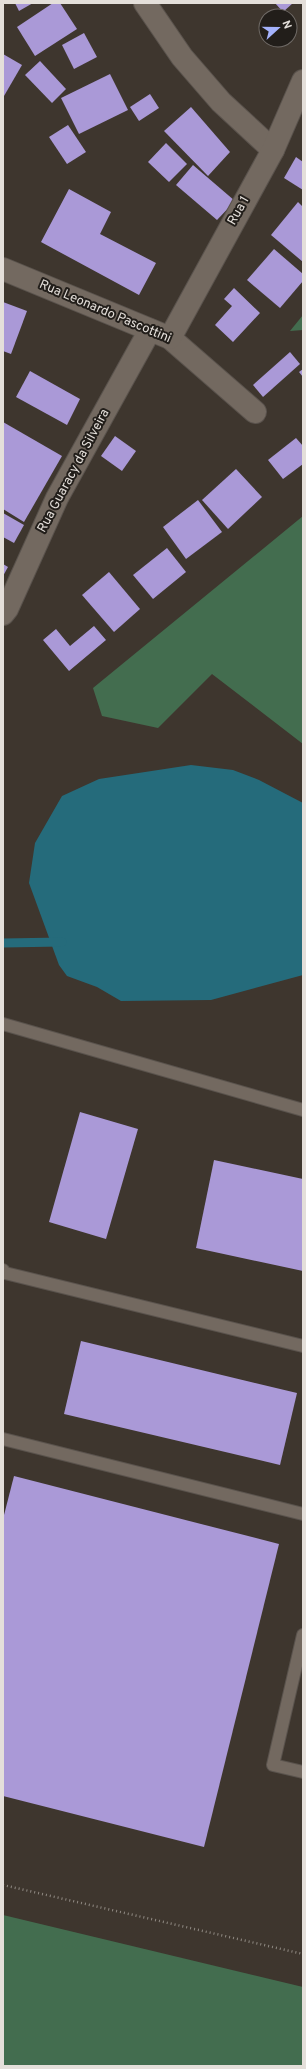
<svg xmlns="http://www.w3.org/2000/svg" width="306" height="2069" font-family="Overpass,sans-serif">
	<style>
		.green { fill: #436d4f }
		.water { fill: #256b7b }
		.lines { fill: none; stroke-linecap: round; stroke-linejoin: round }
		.stream { stroke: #256b7b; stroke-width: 9 }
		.building { fill: #aa99d7 }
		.lane-casing { stroke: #5a534d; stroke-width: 14 }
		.street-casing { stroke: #5a534d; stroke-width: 24 }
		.path { stroke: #908a83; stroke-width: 2.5; stroke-dasharray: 1 3; stroke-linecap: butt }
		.lane { stroke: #736960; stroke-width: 12 }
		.street { stroke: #736960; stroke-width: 22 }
		.labels { text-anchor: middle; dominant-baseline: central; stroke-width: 4; stroke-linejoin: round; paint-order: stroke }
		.street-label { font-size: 13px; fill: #e4dfda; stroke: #221e1a }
	</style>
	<rect width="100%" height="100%" fill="#3e362e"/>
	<!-- green -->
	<g class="green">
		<polygon points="303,315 303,330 290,331"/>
		<polygon points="303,516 303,744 212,674 158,728 102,716 93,688"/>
		<polygon points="3,1915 303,1987 303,2066 3,2066"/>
	</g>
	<!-- water -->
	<polygon class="water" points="191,765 233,770 259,780 303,803 303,975 211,1000 121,1001 97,987 67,976 59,965 29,883 35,843 62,796 99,779"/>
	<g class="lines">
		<!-- stream -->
		<polyline class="stream" points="3,943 62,942"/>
	</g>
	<!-- building -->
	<g class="building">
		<polygon points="15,3 33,3 19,11"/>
		<polygon points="53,3 60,3 77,29 35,56 17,27"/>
		<polygon points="275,3 293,3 283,12"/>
		<polygon points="84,33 97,57 74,69 62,45"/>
		<polygon points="3,54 22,65 4,96 3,95"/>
		<polygon points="40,61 66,89 52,103 25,75"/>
		<polygon points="110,74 128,110 79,134 61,98"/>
		<polygon points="150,94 159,108 139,121 130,107"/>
		<polygon points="191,107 230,152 208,176 164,131"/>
		<polygon points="68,125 86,152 67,164 49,137"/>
		<polygon points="166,143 187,164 169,182 148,162"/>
		<polygon points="296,157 303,162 303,190 284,178"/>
		<polygon points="193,165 235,201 217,220 176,185"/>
		<polygon points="69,189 111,212 100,234 156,263 139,295 41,242"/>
		<polygon points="298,202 303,207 303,262 271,235"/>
		<polygon points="274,249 303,274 303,281 280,308 247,280"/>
		<polygon points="234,288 260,313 233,342 215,325 232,306 224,299"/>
		<polygon points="3,302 27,311 11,354 3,351"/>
		<polygon points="290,352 300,364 263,397 253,385"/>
		<polygon points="303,369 303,377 299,372"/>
		<polygon points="30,371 80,399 67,425 16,397"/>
		<polygon points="3,422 62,456 24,522 3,509"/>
		<polygon points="115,436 136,451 122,471 101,456"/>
		<polygon points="296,438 303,446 303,464 283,479 268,460"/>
		<polygon points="236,469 262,497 228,529 202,500"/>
		<polygon points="198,500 222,532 186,559 163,527"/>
		<polygon points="3,513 24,525 14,543 3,537"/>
		<polygon points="167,548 186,572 153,599 133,575"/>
		<polygon points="3,564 8,567 3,576"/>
		<polygon points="109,572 140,609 114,632 82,595"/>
		<polygon points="94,626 106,640 69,671 43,640 56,629 70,646"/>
		<polygon points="80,1112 138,1129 106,1239 49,1222"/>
		<polygon points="214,1160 303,1179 303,1271 196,1248"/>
		<polygon points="81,1341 297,1393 280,1465 64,1414"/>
		<polygon points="14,1476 279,1544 204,1847 3,1796 3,1519"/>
	</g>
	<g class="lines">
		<defs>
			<g id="lane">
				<polyline points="3,1024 303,1110"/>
				<polyline points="3,1270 5,1273 303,1346"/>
				<polyline points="3,1439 303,1514"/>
				<polyline points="303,1635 273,1765 303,1772"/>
			</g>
			<g id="street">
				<polyline points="145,3 182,57 221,102 273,150"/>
				<polyline points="3,269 170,338 255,412"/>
				<polyline points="170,338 273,150 303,81"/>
				<polyline points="3,614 7,609 57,498 150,330"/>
			</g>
		</defs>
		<!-- lane casing -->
		<use href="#lane" class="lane-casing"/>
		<!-- street casing -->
		<use href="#street" class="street-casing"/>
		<!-- path -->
		<polyline class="path" points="3,1885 303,1954"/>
		<!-- lane -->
		<use href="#lane" class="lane"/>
		<!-- street -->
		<use href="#street" class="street"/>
	</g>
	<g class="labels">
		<!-- street labels -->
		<g class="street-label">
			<text transform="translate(239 211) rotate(-61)">Rua 1</text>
			<text transform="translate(105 312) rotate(23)">Rua Leonardo Pascottini</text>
			<text transform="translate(74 471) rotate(-62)">Rua Guaracy da Silveira</text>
		</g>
	</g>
	<!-- border -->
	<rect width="306" height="2069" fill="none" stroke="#e4dfda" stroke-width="8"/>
	<!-- north arrow -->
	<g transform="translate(278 28) rotate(69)"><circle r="19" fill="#221e1a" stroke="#706b67"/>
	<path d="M0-3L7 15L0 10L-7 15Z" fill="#a4b2fc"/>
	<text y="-6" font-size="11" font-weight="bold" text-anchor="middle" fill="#e4dfda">N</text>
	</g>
</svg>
